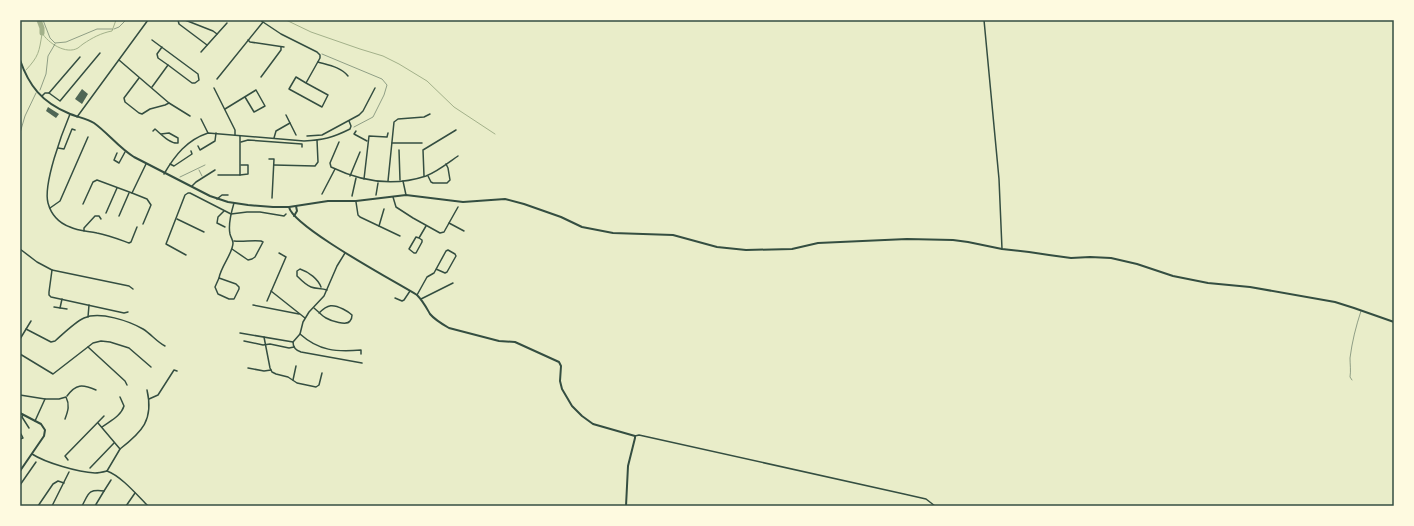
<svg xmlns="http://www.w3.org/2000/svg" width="1414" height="526" font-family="Manrope,sans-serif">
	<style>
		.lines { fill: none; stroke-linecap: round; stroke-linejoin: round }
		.stream { stroke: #a3b18a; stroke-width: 1 }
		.river { stroke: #a3b18a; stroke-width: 5 }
		.building { fill: #4f6655 }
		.path { stroke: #344e41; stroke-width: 0.5 }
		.service { stroke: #344e41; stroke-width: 0.5 }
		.minor { stroke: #344e41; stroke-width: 1.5 }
		.tertiary { stroke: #344e41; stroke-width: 2 }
		.neatline { fill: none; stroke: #344e41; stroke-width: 1.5 }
	</style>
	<rect width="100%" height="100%" fill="#e9edc9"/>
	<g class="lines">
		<!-- stream -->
		<g class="stream">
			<polyline points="286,20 311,32 360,49 383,56 399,64 427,81 454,107 495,134"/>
			<path d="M42,33C48,43 66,55 78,48C80,47 81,45 83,44C92,38 101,33 112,31L116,20"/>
			<path d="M26,70C39,56 39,52 42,34"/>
		</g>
		<!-- river -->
		<polyline class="river" points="39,20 42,28 42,33"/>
	</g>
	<!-- building -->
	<g class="building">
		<polygon points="82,89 88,94 82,104 75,99"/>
		<polygon points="48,107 59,114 56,118 46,111"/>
	</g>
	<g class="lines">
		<!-- path -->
		<g class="path">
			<polyline points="43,20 50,38 55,43 66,42 97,29 112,29"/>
			<polyline points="114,29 119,27 126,20"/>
			<polyline points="322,54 382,79 387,85 384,95 373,117 354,127"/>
			<polyline points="40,90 46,74 48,56 55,44"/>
		</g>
		<!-- service -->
		<g class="service">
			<polyline points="20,133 25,116 36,93"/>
			<polyline points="199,170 202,176"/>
			<polyline points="180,177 205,165"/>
			<path d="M1352,380L1350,377C1351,371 1350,364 1350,358C1352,342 1356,326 1361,311"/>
		</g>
		<!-- minor -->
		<g class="minor">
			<polyline points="178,20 179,24 207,45"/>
			<polyline points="185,20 213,31 217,34"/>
			<polyline points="260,20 281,34 317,52 320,55 320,58 306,83 296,77 289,89 322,107 328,95 306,83"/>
			<polyline points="984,20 999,179 1002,249"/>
			<polyline points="152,40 198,74 199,80 195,83 192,83 168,65"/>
			<polyline points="248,40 250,42 284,47"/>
			<polyline points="201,52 227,23"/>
			<polyline points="80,57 49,93 60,101 100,53"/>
			<polyline points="119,60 169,103 190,116"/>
			<path d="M318,62C328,65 341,67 348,76"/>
			<polyline points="261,77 281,50 281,47"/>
			<polyline points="139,78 124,98 125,102 139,113 142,114 150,109 165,105 169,103"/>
			<polyline points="217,79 263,22"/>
			<polyline points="152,87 168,65 158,58 157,54 162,47"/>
			<polyline points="214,88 235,130 235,135"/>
			<polyline points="42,96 45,93 49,93"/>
			<polyline points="225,109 256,90 265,106 254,112 245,97"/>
			<path d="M70,114C62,133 43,184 48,203C51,214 59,223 70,227C78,231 88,231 97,233C108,235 118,239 129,243L131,242L137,227"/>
			<polyline points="286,115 296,135"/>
			<polyline points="77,117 148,20"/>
			<polyline points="201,119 208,133"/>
			<path d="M153,131L155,129C161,134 170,144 178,143V138L169,133L161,134"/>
			<polyline points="356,131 354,134 367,141"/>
			<polyline points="307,136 322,135 359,115 363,111 375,88"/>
			<polyline points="274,138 276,131 290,123"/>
			<polyline points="241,142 248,140 302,144 302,147"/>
			<path d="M339,142L330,163L331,167C362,182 393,187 426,176C437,172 448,163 458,156"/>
			<polyline points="392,143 422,143"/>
			<polyline points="198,146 200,150 215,141 216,133"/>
			<polyline points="58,148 64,149 72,129 75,130"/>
			<polyline points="399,150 400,180"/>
			<polyline points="117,153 114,160 119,163 125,152"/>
			<polyline points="269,159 274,159 272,198"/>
			<polyline points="170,164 174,166 192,154 191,151"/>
			<polyline points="274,165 315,166 318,162 317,140"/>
			<path d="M164,174C175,155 187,140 208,133L304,141C323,140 332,138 350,129L351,126L349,121"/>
			<polyline points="218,175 240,175 240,136"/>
			<polyline points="240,175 248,174 248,165 241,165"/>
			<polyline points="350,176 360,152"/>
			<polyline points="424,176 423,150 456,130"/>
			<polyline points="428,176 431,182 433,183 447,183 450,180 448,168 446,164"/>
			<polyline points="364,179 369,136 387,137 388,133"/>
			<polyline points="388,181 394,122 398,119 424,117 430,114"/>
			<polyline points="403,181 406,195"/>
			<polyline points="192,186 196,182 215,170"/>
			<polyline points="132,193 147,199 151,205 143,224"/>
			<polyline points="322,194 335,169"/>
			<polyline points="376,195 378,183"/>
			<polyline points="352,196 356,178"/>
			<polyline points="393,197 396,207 413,218 440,233 444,232 449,223"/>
			<polyline points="217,199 222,195 228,195"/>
			<polyline points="356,202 358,215 360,217 400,236"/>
			<polyline points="83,204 93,182 97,180 132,193 146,164"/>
			<polyline points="458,207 449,223 464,231"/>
			<polyline points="50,208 60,201 88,137"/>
			<polyline points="224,211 218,217 217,223 225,227"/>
			<polyline points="106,213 117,188"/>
			<polyline points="119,216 129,193"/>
			<polyline points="177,219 204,232"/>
			<polyline points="379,226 384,209"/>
			<polyline points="84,231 84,228 95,216 99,216 101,219"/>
			<polyline points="419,238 416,237 409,249 414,253 416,253 422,242 422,240 419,238 426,226"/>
			<polyline points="20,249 37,262 52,270"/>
			<path d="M232,249L248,260L252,259L255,257L263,242L261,241C252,240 243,242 234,241"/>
			<path d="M345,253L337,266L324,296L309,312L303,322L300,334L293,342C293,348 296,350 301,352L362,363"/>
			<polyline points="186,255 166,244 185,195 188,193 190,193 231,214 247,212 260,212 284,216 286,214"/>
			<path d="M219,278C221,266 233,253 233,243C233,240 231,238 230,234C228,225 231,213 234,203"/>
			<polygon points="219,278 236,284 239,287 239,289 234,299 229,299 218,294 215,287"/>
			<path d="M321,287C318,279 309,272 300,269L297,271V276C301,280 306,285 311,287C316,289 321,288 327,290"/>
			<polyline points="271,291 305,318"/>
			<polyline points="417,295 427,277 434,273 446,251 448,250 455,254 456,256 447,272 445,273 436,269"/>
			<polyline points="395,298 402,301 404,300 410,291"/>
			<polyline points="421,299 453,283"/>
			<polyline points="267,301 286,257 279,253"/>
			<polyline points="253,305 299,314"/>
			<polyline points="54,307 67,309"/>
			<polyline points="60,308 62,299"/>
			<path d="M314,308C318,311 322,316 326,318C331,321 347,326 350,321C352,319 352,317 352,315C349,312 347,311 343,309C333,304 328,304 319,313"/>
			<polyline points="128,312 124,313 51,297 49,295 49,292 52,270 129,286 133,289"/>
			<polyline points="88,317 89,305"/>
			<path d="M26,329L51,342L55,341C63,334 75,322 84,318C100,311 129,321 143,329C151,334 157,342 165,346"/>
			<polyline points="240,333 293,342"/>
			<path d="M300,334C319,351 336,352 361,350V354"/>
			<polyline points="264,337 270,368 272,372 276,374 288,377 297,383 316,387 319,385 322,373"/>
			<polyline points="20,339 31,321"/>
			<polyline points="244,341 263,345 270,344 289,348 294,347"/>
			<polyline points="88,347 125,381 127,385"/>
			<polyline points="20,354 53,374 93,343 101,341 110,342 129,348 151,367"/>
			<polyline points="248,368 264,371 271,370"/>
			<polyline points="293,380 296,366"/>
			<polyline points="20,395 45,399 35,421"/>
			<path d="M67,396C76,384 82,384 96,390"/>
			<path d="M45,399H59L66,397C70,405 68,411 65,419"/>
			<polyline points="149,399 158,395 174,370 177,371"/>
			<polyline points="23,415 22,417 29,428"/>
			<polyline points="98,423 120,449 107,471"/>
			<path d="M102,427C110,421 121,416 124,406L120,397"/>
			<polyline points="635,436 639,435 904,494 926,499 935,506"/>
			<polyline points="20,439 23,438 21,434"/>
			<path d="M120,449C142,432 154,420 147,390"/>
			<path d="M32,454C46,463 78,472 95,473C99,473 103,472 107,471"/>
			<polyline points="68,460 65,456 104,416"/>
			<polyline points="90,468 114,443"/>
			<path d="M107,471C121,476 137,495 148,506"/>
			<polyline points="20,485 36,462"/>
			<polyline points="38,506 53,484 58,481 64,483"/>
			<polyline points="52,506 69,472"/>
			<path d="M82,506C89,493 88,489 104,491L111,480"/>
			<polyline points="95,506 104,491"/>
			<polyline points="126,506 135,493"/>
		</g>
		<!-- tertiary -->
		<g class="tertiary">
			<path d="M20,60C29,86 42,102 68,113C76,117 86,118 94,123C108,133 119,148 134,157L210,196L228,202L248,205L273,207H289L328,201H356L406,195L463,202L505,199L524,204L561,217L582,227L613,233L673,235L717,247L746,250L792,249L818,243L907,239L953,240L968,242L1002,249L1029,252L1049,255L1071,258L1090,257L1111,258L1137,264L1173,276L1208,283L1250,287L1335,302L1354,308L1394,322"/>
			<path d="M289,207C293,227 396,282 417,295C423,301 426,307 430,314C435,320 442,324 449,328L499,341L515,342L559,362L561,366L560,381L562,389L572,406L582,416L593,424L635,436V438L628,466L626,506"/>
			<polyline points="294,216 297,211 296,206"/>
			<polyline points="20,413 41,424 45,430 44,436 20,471"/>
		</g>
	</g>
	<!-- border -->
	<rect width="1414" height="526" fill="none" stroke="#fefae0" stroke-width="42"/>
	<rect x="21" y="21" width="1372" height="484" class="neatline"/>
</svg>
